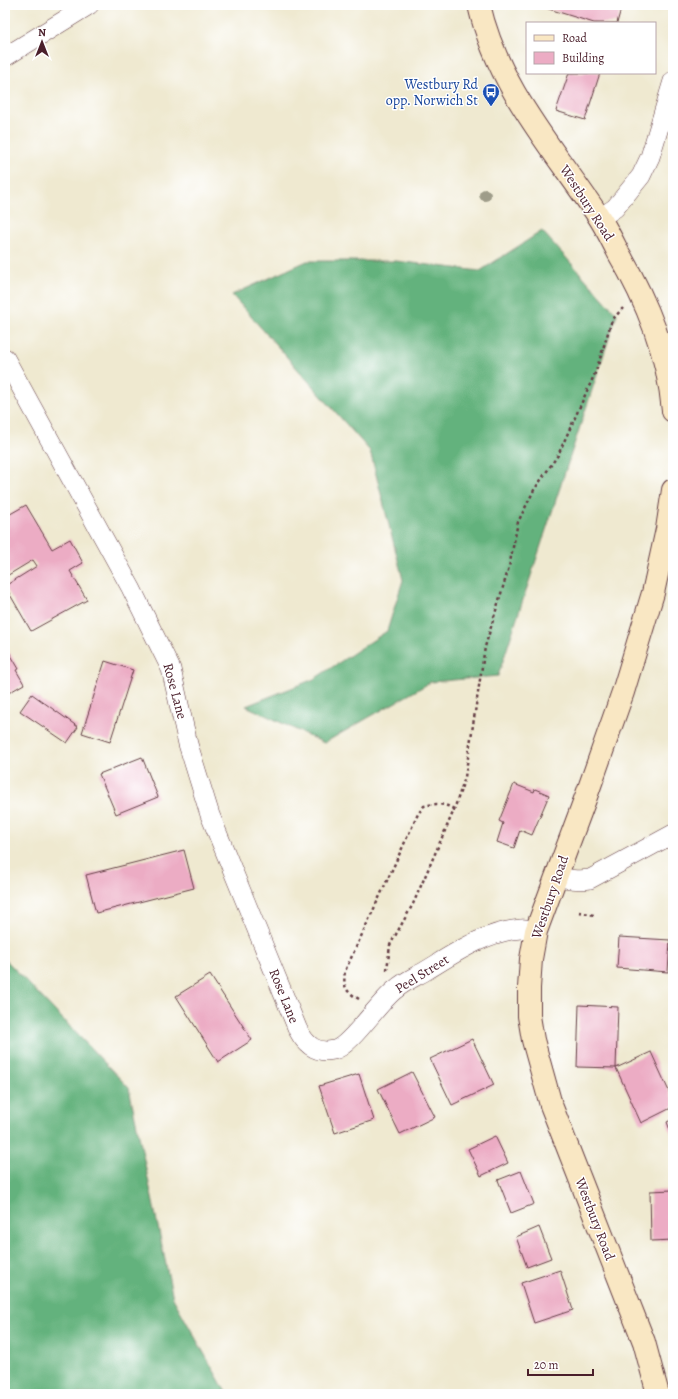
<svg xmlns="http://www.w3.org/2000/svg" width="678" height="1399" font-family="Alegreya,serif">
	<style>
		.forest { fill: #63b27d; stroke: #566854 }
		.building { fill: #ecacc4 }
		.lines { fill: none; stroke-linecap: round; stroke-linejoin: round }
		.street-casing { stroke: #633d44; stroke-width: 20 }
		.secondary-casing { stroke: #633d44; stroke-width: 24 }
		.path { stroke: #633d44; stroke-width: 2.5; stroke-dasharray: 3 3; stroke-linecap: butt }
		.street { stroke: #fff; stroke-width: 19 }
		.secondary { stroke: #f9e7c3; stroke-width: 22 }
		.tree { fill: #9e9c89 }
		.labels { text-anchor: middle; dominant-baseline: central; stroke-width: 3; stroke-linejoin: round; paint-order: stroke }
		.transit-label { font-size: 14px; fill: #164399; stroke: #fff; text-anchor: end }
		.street-label { font-size: 14px; fill: #4a1f2b; stroke: #fff }
	</style>
	<rect width="100%" height="100%" fill="#fff"/>
	<filter id="ink" filterUnits="userSpaceOnUse"><feTurbulence type="fractalNoise" baseFrequency=".025" numOctaves="2"/><feDisplacementMap in="SourceGraphic" scale="8" xChannelSelector="R" yChannelSelector="G"/><feConvolveMatrix kernelMatrix="1 2 1 2 8 2 1 2 1" color-interpolation-filters="sRGB"/></filter>
	<filter id="wash" filterUnits="userSpaceOnUse"><feTurbulence type="fractalNoise" baseFrequency=".012" numOctaves="4" result="noise"/><feDisplacementMap in="SourceGraphic" scale="16" xChannelSelector="R" yChannelSelector="G"/><feGaussianBlur stdDeviation="0.9" result="paint"/><feColorMatrix in="noise" values="0 0 0 0 0 0 0 0 0 0 0 0 0 0 0 0 0 1.4 0 .05"/><feComposite in="paint" operator="in"/></filter>
	<g filter="url(#wash)">
		<rect width="100%" height="100%" fill="#efe9d0"/>
		<!-- forest -->
		<g class="forest">
			<polygon points="542,231 617,314 498,676 431,682 324,743 246,706 314,679 387,631 403,580 370,451 232,295 307,261 396,261 480,271"/>
			<polygon points="5,959 129,1088 173,1298 227,1394 5,1394"/>
		</g>
		<g id="blocks">
			<!-- building -->
			<g class="building">
				<polygon points="536,5 622,5 617,23 594,23"/>
				<polygon points="569,73 600,73 585,120 556,111"/>
				<polygon points="26,505 52,549 70,539 83,563 70,571 87,600 31,631 5,586 37,566 33,560 5,577 5,517"/>
				<polygon points="9,652 19,669 16,670 24,684 5,695 5,654"/>
				<polygon points="105,661 133,670 110,742 82,733"/>
				<polygon points="32,694 78,727 67,743 20,711"/>
				<polygon points="142,757 158,797 116,814 99,774"/>
				<polygon points="514,784 534,792 535,789 549,795 532,835 520,830 514,848 497,842 503,823 499,821"/>
				<polygon points="184,850 194,888 96,913 86,875"/>
				<polygon points="619,937 670,940 668,972 617,968"/>
				<polygon points="210,975 252,1040 218,1062 176,996"/>
				<polygon points="579,1005 618,1007 616,1068 577,1067"/>
				<polygon points="472,1039 494,1085 452,1105 430,1059"/>
				<polygon points="651,1052 673,1100 673,1107 641,1123 616,1068"/>
				<polygon points="412,1072 435,1117 400,1134 378,1089"/>
				<polygon points="359,1074 374,1120 335,1133 319,1086"/>
				<polygon points="673,1119 673,1138 667,1122"/>
				<polygon points="495,1136 508,1163 481,1176 468,1149"/>
				<polygon points="521,1171 534,1204 511,1213 498,1180"/>
				<polygon points="673,1190 673,1240 651,1241 650,1191"/>
				<polygon points="539,1227 551,1258 527,1267 516,1237"/>
				<polygon points="560,1270 573,1310 534,1323 521,1283"/>
			</g>
		</g>
	</g>
	<g filter="url(#ink)">
		<use href="#blocks" fill-opacity="0" stroke="#633d44" stroke-width="1"/>
		<g class="lines">
			<defs>
				<g id="street">
					<polyline points="5,57 89,5"/>
					<polyline points="600,218 615,208 641,176 650,157 673,81"/>
					<path d="M5,358L131,588L171,669L188,744L210,815L298,1030C306,1045 316,1054 334,1050C350,1047 380,1000 396,989C405,981 417,976 427,970C455,953 487,931 521,929C525,928 531,930 536,931"/>
					<path d="M556,876C568,879 577,881 590,879L673,834"/>
				</g>
				<g id="secondary">
					<path d="M479,5C498,88 553,148 599,217C606,228 612,240 618,252C647,302 668,353 673,411"/>
					<polyline points="658,1394 644,1342 551,1105 533,1040 529,1016 529,988 531,959 536,931 587,794 623,692 653,593 667,529 673,490"/>
				</g>
			</defs>
			<!-- street casing -->
			<use href="#street" class="street-casing"/>
			<!-- secondary casing -->
			<use href="#secondary" class="secondary-casing"/>
			<!-- path -->
			<g class="path">
				<polyline points="579,912 594,915"/>
				<polyline points="387,970 390,945 413,904 454,810 465,777 485,647 509,567 518,522 534,490 558,455 596,371 612,320 623,308"/>
				<path d="M359,999C345,991 343,987 345,971L418,814L424,806C436,803 443,803 454,809"/>
			</g>
			<!-- street -->
			<use href="#street" class="street"/>
			<!-- secondary -->
			<use href="#secondary" class="secondary"/>
		</g>
		<!-- trees -->
		<circle class="tree" cx="485" cy="195" r="6"/>
	</g>
	<!-- icons -->
	<defs>
		<symbol id="bus-pin" viewBox="-11 -11 22 30"><path d="M0 17L-7.5 6A9.5 9.5 0 1 1 7.5 6Z" fill="#1a4fb4" stroke="#fff"/><path d="M-5-6H5V4H4V6H2V4H-2V6H-4V4H-5ZM-3.5-4V0h7V-4ZM-3.5 1.2v1.5H-2V1.2ZM2 1.2v1.5H3.5V1.2Z" fill="#fff"/></symbol>
	</defs>
	<g fill-rule="evenodd">
		<use href="#bus-pin" x="481" y="82" width="20" height="27"/>
	</g>
	<g class="labels">
		<!-- transit labels -->
		<g class="transit-label">
			<text x="478" y="84">Westbury Rd<tspan x="478" dy="16">opp. Norwich St</tspan></text>
		</g>
		<!-- street labels -->
		<g class="street-label">
			<text transform="translate(587 203) rotate(57)">Westbury Road</text>
			<text transform="translate(175 691) rotate(75)">Rose Lane</text>
			<text transform="translate(550 897) rotate(-71)">Westbury Road</text>
			<text transform="translate(422 974) rotate(-32)">Peel Street</text>
			<text transform="translate(284 996) rotate(68)">Rose Lane</text>
			<text transform="translate(595 1219) rotate(69)">Westbury Road</text>
		</g>
	</g>
	<!-- margin -->
	<rect width="678" height="1399" fill="none" stroke="#fff" stroke-width="20"/>
	<!-- legend -->
	<rect x="526" y="22" width="130" height="52" fill="#ffffff" stroke="#b7a5aa"/>
	<rect x="534" y="35" width="20" height="6" fill="#f9e7c3" stroke="#b7a5aa"/>
	<text x="562" y="42" font-size="12" fill="#4a1f2b">Road</text>
	<rect x="534" y="52" width="20" height="12" fill="#ecacc4" stroke="#b7a5aa"/>
	<text x="562" y="62" font-size="12" fill="#4a1f2b">Building</text>
	<!-- north arrow -->
	<g transform="translate(42 42)" stroke="#ffffff" stroke-width="3" paint-order="stroke">
	<path d="M0-3L7 15L0 10L-7 15Z" fill="#4a1f2b"/>
	<text y="-6" font-size="11" font-weight="bold" text-anchor="middle" fill="#4a1f2b">N</text>
	</g>
	<!-- scale -->
	<path d="M528 1369v6h65v-6" fill="none" stroke="#4a1f2b" stroke-width="2"/>
	<text x="534" y="1369" font-size="12" fill="#4a1f2b" stroke="#ffffff" stroke-width="3" paint-order="stroke">20 m</text>
</svg>
